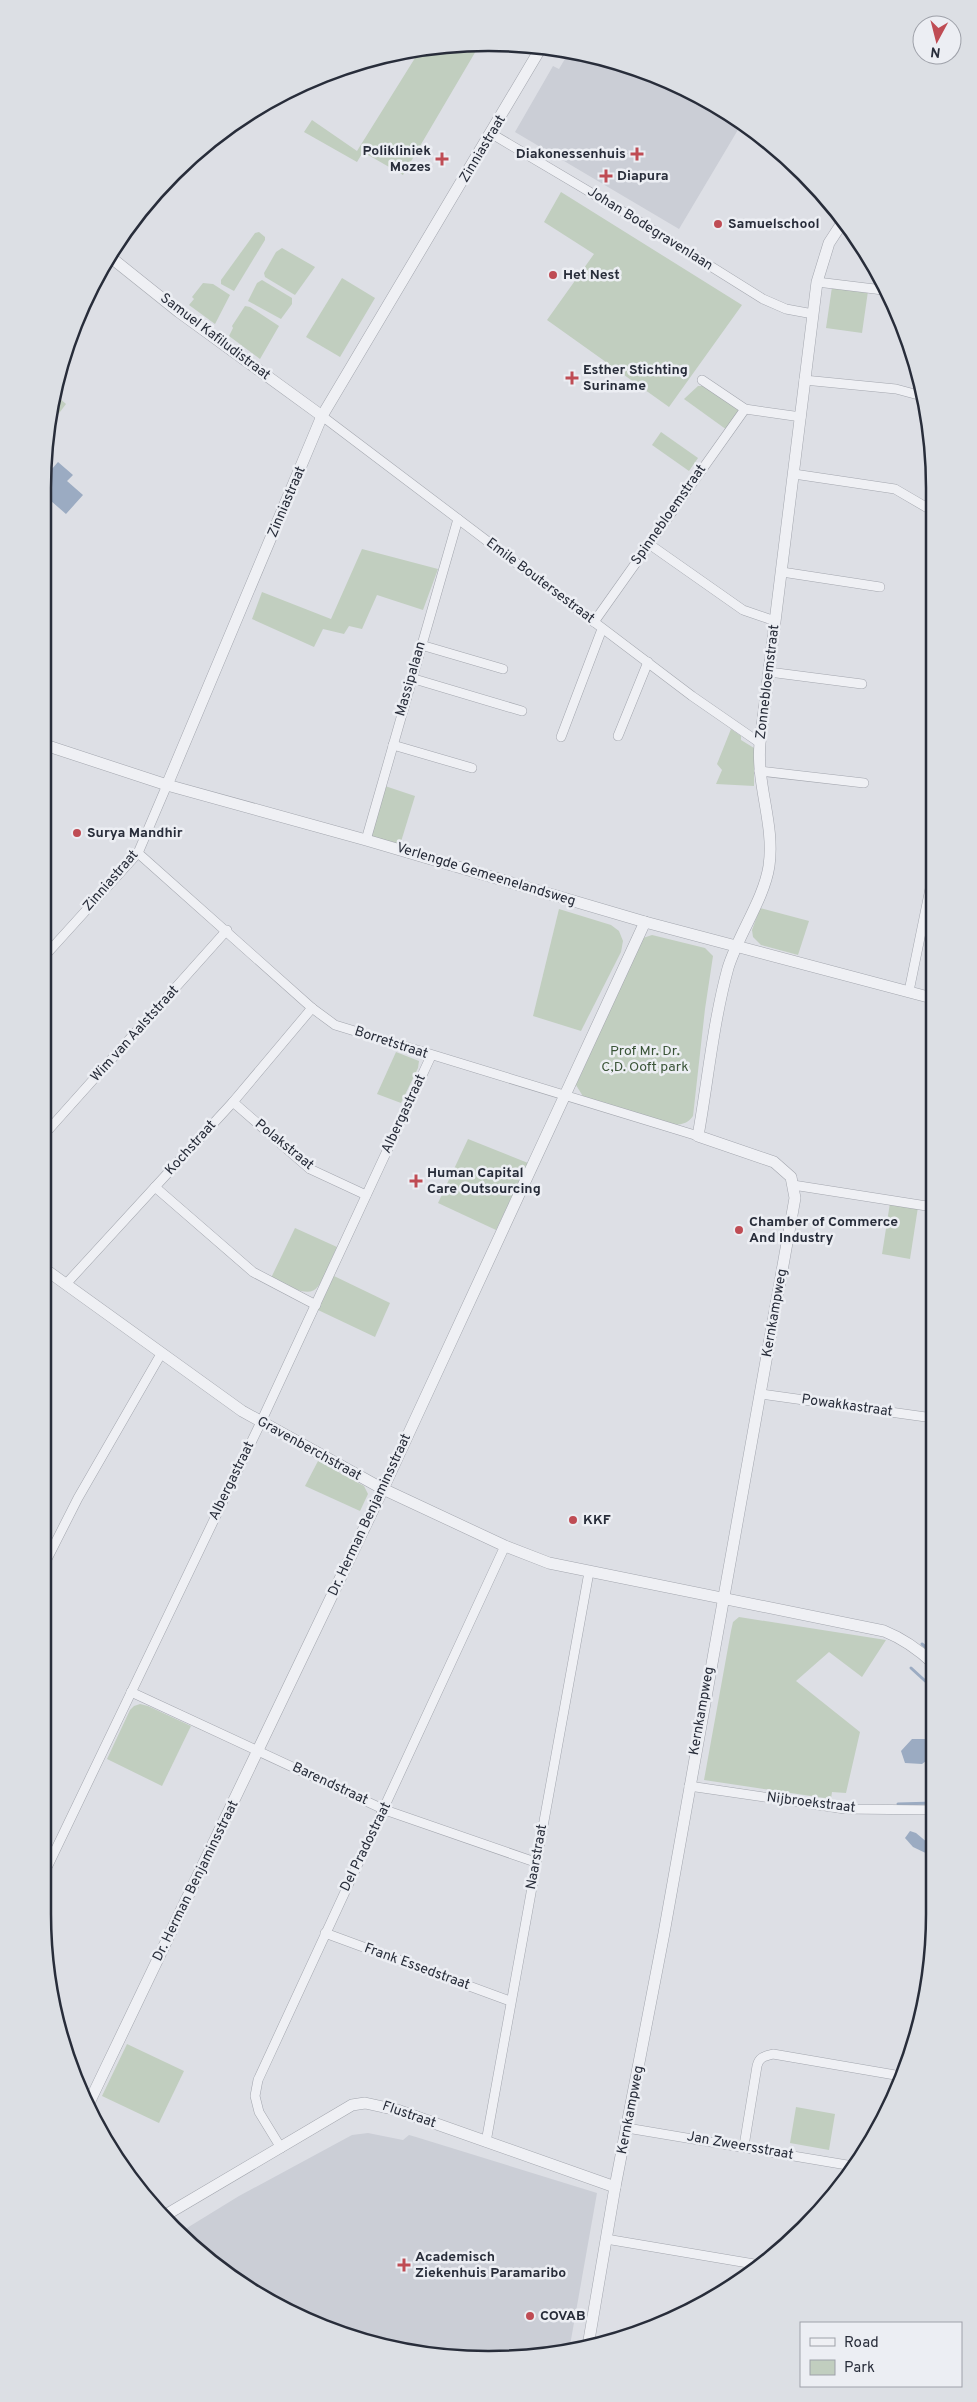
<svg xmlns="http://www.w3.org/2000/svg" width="977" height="2402" font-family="Overpass,sans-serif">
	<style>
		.built { fill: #cbced6 }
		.green { fill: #c1cebf }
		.water { fill: #9babc2 }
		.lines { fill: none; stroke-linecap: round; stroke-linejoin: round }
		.stream { stroke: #9babc2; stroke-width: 3 }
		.minor-casing { stroke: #a3a6ae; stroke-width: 10 }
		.tertiary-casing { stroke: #a3a6ae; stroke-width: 12 }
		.minor { stroke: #eff0f4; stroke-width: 9 }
		.tertiary { stroke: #eff0f4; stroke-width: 11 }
		.poi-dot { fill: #bf4c54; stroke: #eceef3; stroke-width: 2 }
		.labels { text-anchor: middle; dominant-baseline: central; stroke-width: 5; stroke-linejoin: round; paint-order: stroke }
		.street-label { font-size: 14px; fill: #282d3a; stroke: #eceef3 }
		.poi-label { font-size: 14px; font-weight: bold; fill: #282d3a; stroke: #eceef3; text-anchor: start }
		.park-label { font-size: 14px; fill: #3a5437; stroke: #eceef3 }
		.rim { fill: none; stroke: #282d3a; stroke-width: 2.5 }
	</style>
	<rect width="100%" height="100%" fill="#dddfe5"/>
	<!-- built -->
	<g class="built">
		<polygon points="569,52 632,66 737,118 742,123 679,229 515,132 553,66 559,69"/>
		<polygon points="368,2133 403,2140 409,2135 416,2137 597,2193 569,2351 430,2356 345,2336 266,2300 182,2231 239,2196 352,2135"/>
	</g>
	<!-- green -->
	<g class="green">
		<polygon points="459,43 480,44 403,175 363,152 357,162 304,132 312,120 357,151 420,50"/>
		<polygon points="561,192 742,305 669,407 547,320 594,254 544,222"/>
		<polygon points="259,232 265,237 265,240 234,291 221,284 221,280 255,233"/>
		<polygon points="282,248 315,267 295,295 265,277 264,273 276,252"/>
		<polygon points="342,278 375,298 340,357 306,337"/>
		<polygon points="262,280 292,298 292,304 281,319 248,301 257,283"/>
		<polygon points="203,283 213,284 230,295 215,324 189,305 194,299 192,297"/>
		<polygon points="832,287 868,291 862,333 826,328"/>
		<polygon points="245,306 250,307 279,326 260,359 229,336 233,328 232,326"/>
		<polygon points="698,386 705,386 738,408 739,410 727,430 684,399"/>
		<polygon points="58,397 66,404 54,420"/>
		<polygon points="661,432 698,458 689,471 652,445"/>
		<polygon points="362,549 438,569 423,610 377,595 362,629 349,626 344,634 323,629 314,647 252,619 262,592 331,619"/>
		<polygon points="731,729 741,736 741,740 754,748 754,786 716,784 722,770 717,764"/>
		<polygon points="385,786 415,796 400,845 370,836"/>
		<polygon points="760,908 809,921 798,955 761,945 753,937 752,930"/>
		<polygon points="559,909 611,925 619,931 623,941 621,952 581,1031 533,1016"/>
		<path d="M652,935L705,948L713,956L705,1009L693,1116C689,1122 684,1124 676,1125L584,1098L576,1085L643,938Z"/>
		<polygon points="396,1052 419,1061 418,1068 401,1103 377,1094"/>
		<polygon points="468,1139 528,1163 496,1230 438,1203"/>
		<polygon points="890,1203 918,1207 910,1259 882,1254"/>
		<path d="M295,1228L337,1247C315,1293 322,1304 271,1278Z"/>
		<polygon points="334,1276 390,1303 375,1337 318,1310"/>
		<polygon points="318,1461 364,1486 368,1494 360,1511 305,1486"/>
		<polygon points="933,1514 934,1575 925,1574"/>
		<polygon points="739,1617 886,1640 862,1677 829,1652 796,1681 860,1732 846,1793 832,1792 831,1799 704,1780 731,1631 733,1622"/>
		<polygon points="140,1704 148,1706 191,1726 162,1786 107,1759 130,1710 134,1706"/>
		<polygon points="127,2044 184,2071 159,2123 102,2096"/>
		<polygon points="796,2107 835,2114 829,2150 790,2143"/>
	</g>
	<!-- water -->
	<g class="water">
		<polygon points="58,462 73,475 67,481 83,495 66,514 43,494 44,478"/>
		<polygon points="912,1739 934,1739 934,1747 929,1752 930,1758 922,1764 905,1763 901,1751"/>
		<polygon points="910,1831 916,1833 934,1848 934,1857 913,1847 905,1838"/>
	</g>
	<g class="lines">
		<!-- stream -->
		<g class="stream">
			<polyline points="922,1644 934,1654"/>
			<polyline points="911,1668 934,1689"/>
			<polyline points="898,1804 934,1803"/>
		</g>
		<defs>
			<g id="minor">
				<polyline points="492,134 632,217 763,299 786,309 813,314"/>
				<polyline points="817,282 883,290"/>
				<polyline points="702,380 745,409 801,417"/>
				<polyline points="804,380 896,389 922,396"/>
				<polyline points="322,416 692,696 760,743"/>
				<polyline points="794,474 895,489 931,510"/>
				<polyline points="649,544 743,610 775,621"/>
				<polyline points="782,572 880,587"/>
				<polyline points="594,622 745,409"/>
				<polyline points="421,645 503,669"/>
				<polyline points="769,672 862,684"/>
				<polyline points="411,678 522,711"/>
				<polyline points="618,736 648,662"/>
				<polyline points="561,737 602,629"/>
				<polyline points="393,745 472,768"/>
				<polyline points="759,771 864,783"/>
				<polyline points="366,840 458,519"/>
				<polyline points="138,853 312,1008 335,1025 698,1136"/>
				<polyline points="42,959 138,853 167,785"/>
				<polyline points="909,991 932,879"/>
				<polyline points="233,1102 310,1169 366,1195"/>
				<polyline points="42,1137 227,930"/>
				<polyline points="793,1185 933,1207"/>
				<polyline points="155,1187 253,1272 316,1305"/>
				<polyline points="66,1284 233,1102 312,1008"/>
				<polyline points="761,1394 933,1418"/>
				<polyline points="42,1569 78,1498 161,1354"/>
				<polyline points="131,1692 385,1810 535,1862"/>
				<polyline points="689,1786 845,1809 934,1810"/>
				<polyline points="42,1878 261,1422 431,1056"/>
				<polyline points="325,1933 510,2001"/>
				<polyline points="627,2128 853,2166"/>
				<polyline points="486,2142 589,1572"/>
				<path d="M744,2146L757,2066C759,2057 765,2056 773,2054L901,2076"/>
				<polyline points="281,2148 259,2112 255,2096 258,2080 505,1546"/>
				<polyline points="606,2239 760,2265"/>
			</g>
			<g id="tertiary">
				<polyline points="109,256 179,312 322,416"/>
				<polyline points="42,744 167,785 366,840 645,922 932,998"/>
				<polyline points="167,785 322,416 542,46"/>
				<path d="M42,1267L242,1411L383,1489L505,1546L549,1563L884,1631C904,1639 918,1649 934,1664"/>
				<polyline points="88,2105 383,1489 645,922"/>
				<polyline points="164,2216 352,2105 365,2103 397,2110 615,2187"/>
				<path d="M588,2346L615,2187L664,1933L795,1198L791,1177L774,1162L698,1136C708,1080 713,1023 728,968C738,935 764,899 769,866C775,824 756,785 760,743L817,282L829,243L842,223"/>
			</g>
		</defs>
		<!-- minor casing -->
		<use href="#minor" class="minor-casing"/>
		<!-- tertiary casing -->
		<use href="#tertiary" class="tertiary-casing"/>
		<!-- minor -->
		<use href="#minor" class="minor"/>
		<!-- tertiary -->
		<use href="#tertiary" class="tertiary"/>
	</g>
	<!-- markers -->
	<g class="poi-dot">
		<path d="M634.5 146.5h5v5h5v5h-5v5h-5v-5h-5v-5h5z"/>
		<path d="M439.5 151.5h5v5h5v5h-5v5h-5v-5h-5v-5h5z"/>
		<path d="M603.5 168.5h5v5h5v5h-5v5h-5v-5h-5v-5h5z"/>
		<circle cx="718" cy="224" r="5"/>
		<circle cx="553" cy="275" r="5"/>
		<path d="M569.5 370.5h5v5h5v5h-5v5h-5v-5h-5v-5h5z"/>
		<circle cx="77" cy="833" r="5"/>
		<path d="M413.5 1173.5h5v5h5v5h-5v5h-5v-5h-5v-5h5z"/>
		<circle cx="739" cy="1230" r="5"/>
		<circle cx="573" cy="1520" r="5"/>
		<path d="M401.5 2257.5h5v5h5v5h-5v5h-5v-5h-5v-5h5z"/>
		<circle cx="530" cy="2316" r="5"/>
	</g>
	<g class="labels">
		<!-- street labels -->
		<g class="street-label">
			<text transform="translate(483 149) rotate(-59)">Zinniastraat</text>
			<text transform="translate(650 229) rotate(32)">Johan Bodegravenlaan</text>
			<text transform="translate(215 337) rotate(37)">Samuel Kafiludistraat</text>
			<text transform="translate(287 502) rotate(-67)">Zinniastraat</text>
			<text transform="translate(669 515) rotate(-55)">Spinnebloemstraat</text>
			<text transform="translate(540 581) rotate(37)">Emile Boutersestraat</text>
			<text transform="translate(411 679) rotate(-74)">Massipalaan</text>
			<text transform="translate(768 682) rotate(-83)">Zonnebloemstraat</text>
			<text transform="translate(486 875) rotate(17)">Verlengde Gemeenelandsweg</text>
			<text transform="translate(111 881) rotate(-49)">Zinniastraat</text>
			<text transform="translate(135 1034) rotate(-48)">Wim van Aalststraat</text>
			<text transform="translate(391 1043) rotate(18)">Borretstraat</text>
			<text transform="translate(404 1114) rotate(-65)">Albergastraat</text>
			<text transform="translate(284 1145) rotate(39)">Polakstraat</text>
			<text transform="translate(191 1148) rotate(-48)">Kochstraat</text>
			<text transform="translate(775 1313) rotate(-80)">Kernkampweg</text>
			<text transform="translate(847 1406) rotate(8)">Powakkastraat</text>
			<text transform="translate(309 1449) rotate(29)">Gravenberchstraat</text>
			<text transform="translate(232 1481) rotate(-64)">Albergastraat</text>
			<text transform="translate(370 1515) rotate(-65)">Dr. Herman Benjaminsstraat</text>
			<text transform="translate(702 1711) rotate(-80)">Kernkampweg</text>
			<text transform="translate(330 1784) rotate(25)">Barendstraat</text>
			<text transform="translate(811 1803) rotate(7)">Nijbroekstraat</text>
			<text transform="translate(366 1847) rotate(-64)">Del Pradostraat</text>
			<text transform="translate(537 1857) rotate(-80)">Naarstraat</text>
			<text transform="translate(196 1881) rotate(-64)">Dr. Herman Benjaminsstraat</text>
			<text transform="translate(417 1967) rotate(20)">Frank Essedstraat</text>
			<text transform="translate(631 2110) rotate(-79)">Kernkampweg</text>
			<text transform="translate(409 2115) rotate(19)">Flustraat</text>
			<text transform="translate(740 2146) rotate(10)">Jan Zweersstraat</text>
		</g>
		<!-- poi labels -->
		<g class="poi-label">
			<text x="431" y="151" text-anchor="end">Polikliniek<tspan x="431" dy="16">Mozes</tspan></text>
			<text x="626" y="154" text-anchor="end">Diakonessenhuis</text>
			<text x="617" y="176">Diapura</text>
			<text x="728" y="224">Samuelschool</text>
			<text x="563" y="275">Het Nest</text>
			<text x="583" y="370">Esther Stichting<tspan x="583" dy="16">Suriname</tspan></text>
			<text x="87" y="833">Surya Mandhir</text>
			<text x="427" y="1173">Human Capital<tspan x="427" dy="16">Care Outsourcing</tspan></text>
			<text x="749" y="1222">Chamber of Commerce<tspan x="749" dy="16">And Industry</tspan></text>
			<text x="583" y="1520">KKF</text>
			<text x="415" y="2257">Academisch<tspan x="415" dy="16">Ziekenhuis Paramaribo</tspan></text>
			<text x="540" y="2316">COVAB</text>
		</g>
		<!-- park labels -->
		<g class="park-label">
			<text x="645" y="1051">Prof Mr. Dr.<tspan x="645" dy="16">C,D. Ooft park</tspan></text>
		</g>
	</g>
	<!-- crop -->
	<path d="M0 0H977V2402H0ZM488 51H489A437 437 0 0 1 926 488V1914A437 437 0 0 1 489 2351H488A437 437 0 0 1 51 1914V488A437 437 0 0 1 488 51Z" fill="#dcdfe4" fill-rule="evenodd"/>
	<path class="rim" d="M488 51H489A437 437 0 0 1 926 488V1914A437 437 0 0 1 489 2351H488A437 437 0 0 1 51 1914V488A437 437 0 0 1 488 51Z"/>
	<!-- legend -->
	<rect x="800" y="2322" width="162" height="65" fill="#eceef3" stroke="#9ea1a9"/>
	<rect x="810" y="2338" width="25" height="8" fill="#eff0f4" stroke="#9ea1a9"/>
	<text x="844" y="2347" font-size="15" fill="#282d3a">Road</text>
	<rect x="810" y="2360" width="25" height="15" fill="#c1cebf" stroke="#9ea1a9"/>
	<text x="844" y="2372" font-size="15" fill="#282d3a">Park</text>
	<!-- north arrow -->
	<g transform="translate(937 40) rotate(187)"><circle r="24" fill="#eceef3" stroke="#9ea1a9"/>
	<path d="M0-4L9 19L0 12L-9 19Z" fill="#bf4c54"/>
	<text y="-8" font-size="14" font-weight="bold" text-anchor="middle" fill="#282d3a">N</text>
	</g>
</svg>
